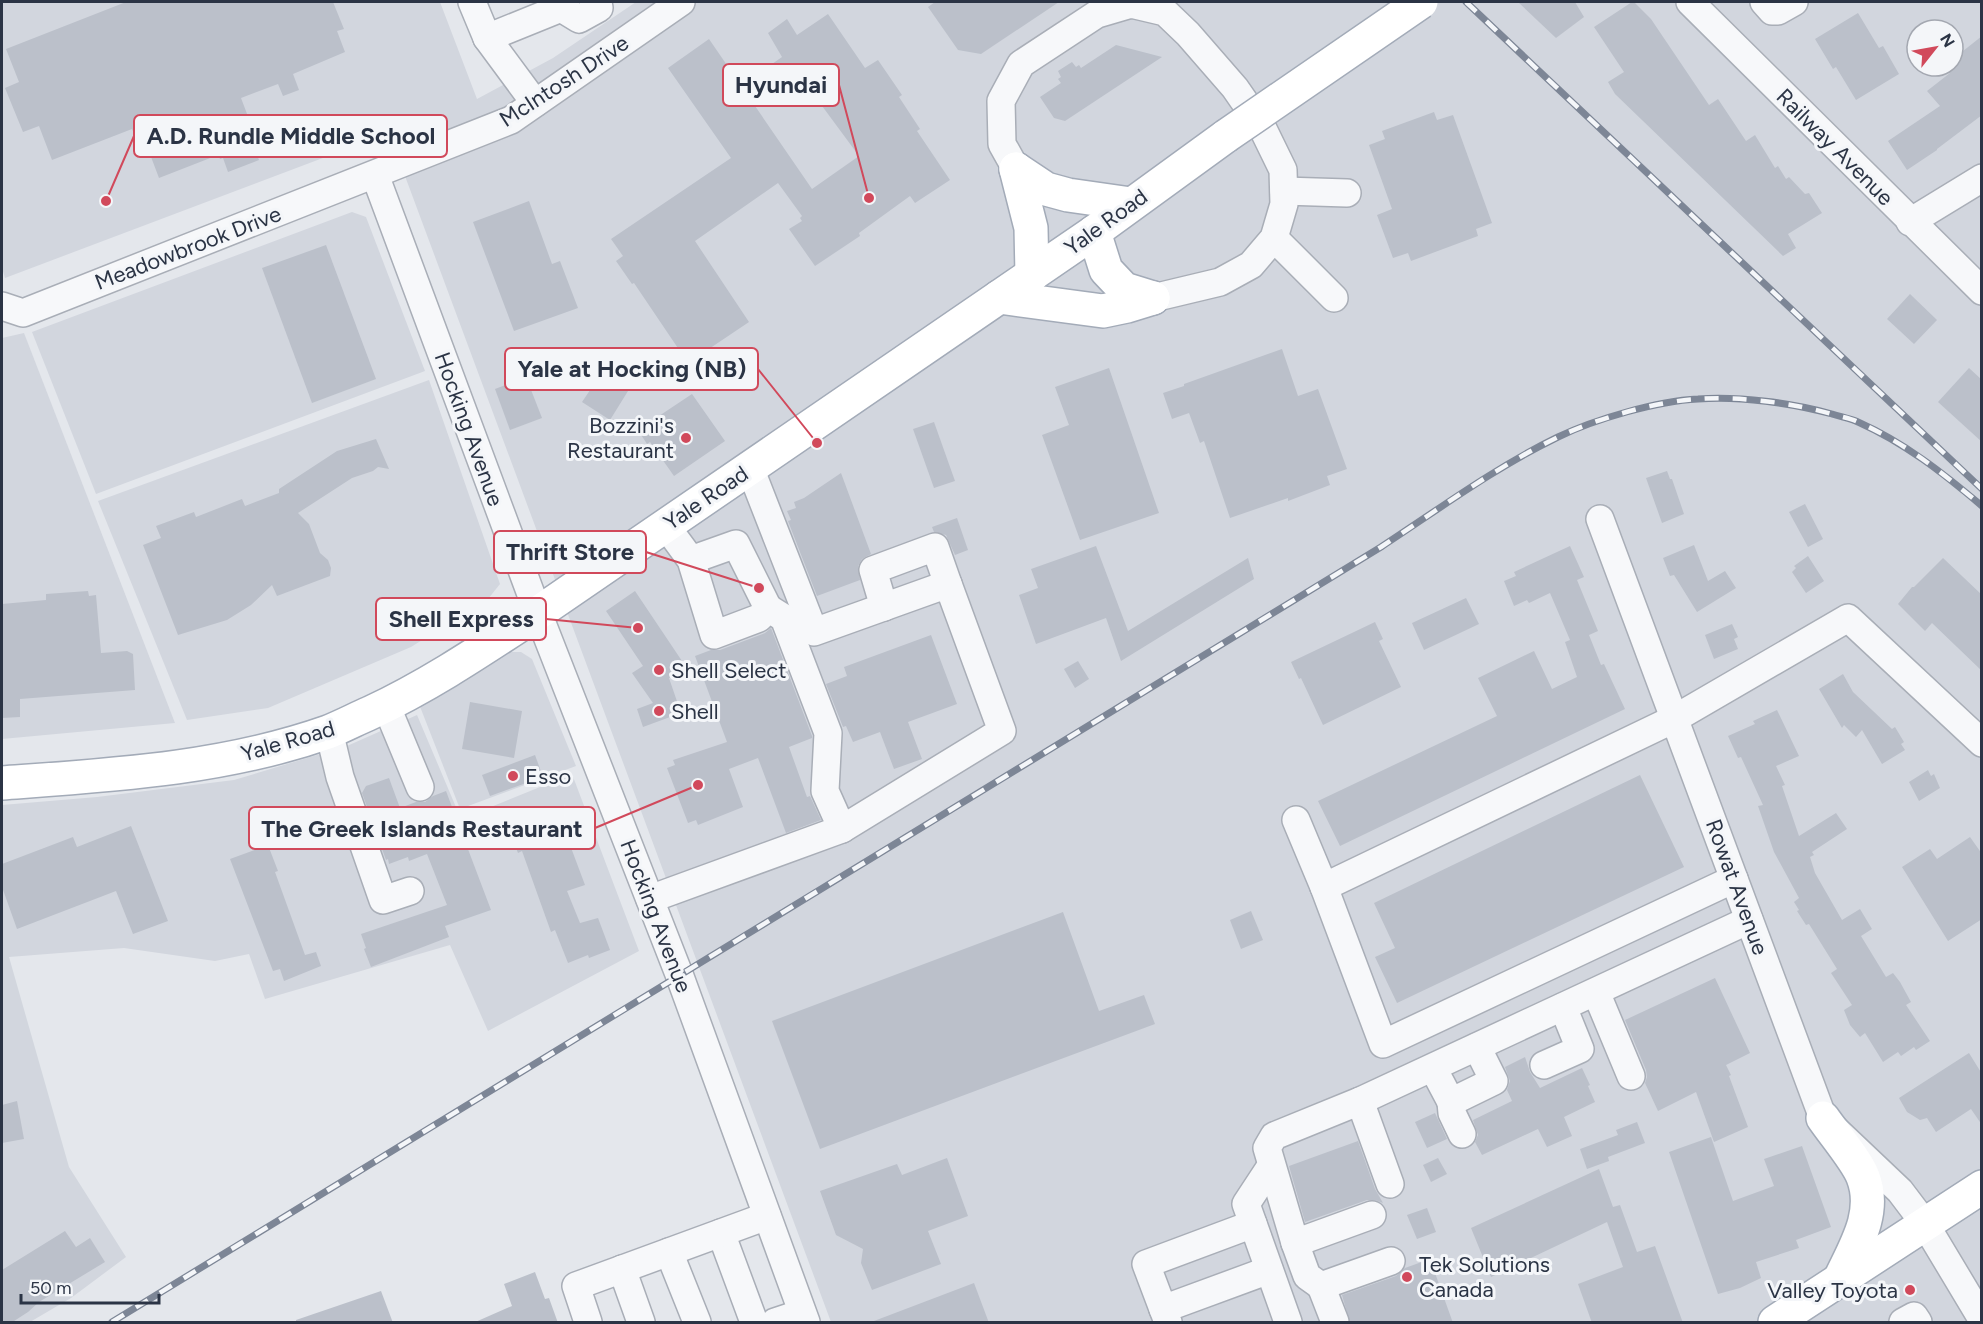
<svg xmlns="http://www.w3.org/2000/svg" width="1983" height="1324" font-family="Figtree,sans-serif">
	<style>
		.built { fill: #d2d6de; fill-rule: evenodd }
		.building { fill: #bbc0ca }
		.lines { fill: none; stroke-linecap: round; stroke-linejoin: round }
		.minor-casing { stroke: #a9aeb7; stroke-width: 30 }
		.major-casing { stroke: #a3abb8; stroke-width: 36 }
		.minor { stroke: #f7f8fa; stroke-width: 27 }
		.major { stroke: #fff; stroke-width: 33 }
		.rail-casing { stroke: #7d8696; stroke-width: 7 }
		.rail { stroke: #f4f6f9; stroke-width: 4.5; stroke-dasharray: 14; stroke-linecap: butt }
		.major-bridge-casing { stroke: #a3abb8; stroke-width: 36; stroke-linecap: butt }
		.major-bridge { stroke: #fff; stroke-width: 33 }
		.poi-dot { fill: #d1495b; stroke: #f4f6f9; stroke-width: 2 }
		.labels { text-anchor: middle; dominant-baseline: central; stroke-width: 6; stroke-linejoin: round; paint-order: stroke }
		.street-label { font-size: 22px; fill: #2b3445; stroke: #f4f6f9 }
		.poi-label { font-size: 22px; fill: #2b3445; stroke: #f4f6f9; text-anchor: start }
		.leader { fill: none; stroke: #d1495b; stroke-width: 2 }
		.callout-dot { fill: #d1495b; stroke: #f4f6f9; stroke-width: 2 }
		.callout { fill: #f4f6f9; stroke: #d1495b; stroke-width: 2 }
		.callout-label { font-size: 24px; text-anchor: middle; font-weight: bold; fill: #2b3445 }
	</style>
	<rect width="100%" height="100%" fill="#e4e7ec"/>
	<!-- built -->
	<g class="built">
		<path d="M2,2H440L477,99L553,58L636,2H1981V1322H831L389,133L5,278L2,268ZM1917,30H1953V66H1917Z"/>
		<polygon points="352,212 366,217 425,371 96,494 32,332"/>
		<polygon points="24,333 175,723 2,739 2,338"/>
		<polygon points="429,380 500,584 488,599 411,647 268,708 187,720 98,501"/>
		<polygon points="509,652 521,652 532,659 576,766 460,809 419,704"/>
		<polygon points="417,715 461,819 572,774 639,951 488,1031 450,945 265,999 249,954 215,961 124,948 9,957 69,1167 126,1257 71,1298 30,1322 2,1322 2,805 97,797 234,780 347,746"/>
	</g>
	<!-- building -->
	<g class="building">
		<polygon points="126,2 333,2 344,29 337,31 345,52 293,74 299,90 283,96 278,84 241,98 257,140 252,142 259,160 228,172 223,158 220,159 218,155 159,178 148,149 141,151 132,129 52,160 39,126 23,132 5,88 19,82 6,49"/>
		<polygon points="935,2 1059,2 981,54 958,50 928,7"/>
		<polygon points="1518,2 1575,2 1584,17 1556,38"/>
		<polygon points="1632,2 1634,2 1651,19 1709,105 1718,99 1746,141 1755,135 1775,168 1778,166 1786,179 1789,177 1805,194 1809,193 1822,213 1788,234 1796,248 1783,256 1615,94 1608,82 1624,72 1594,27"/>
		<polygon points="1858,13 1879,48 1883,46 1899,74 1856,100 1836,67 1833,69 1815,39"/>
		<polygon points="828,14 865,68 878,60 902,95 899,97 920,129 917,131 950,180 915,203 910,196 859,233 860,236 815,266 789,229 802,221 800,218 802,216 778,183 695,241 749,322 688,363 634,283 632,284 616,261 623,256 611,239 731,158 668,68 709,39 812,189 859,156 811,91 797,100 772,64 782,57 768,33 787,19 797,35"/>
		<polygon points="1982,36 1982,115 1937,149 1937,150 1907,170 1888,141 1940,106 1927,91 1950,73 1945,66 1953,66 1953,59"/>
		<polygon points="1116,45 1162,57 1065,121 1054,118 1040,97 1061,83 1058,79 1061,77 1058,71 1072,62 1076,67 1079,65 1081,68"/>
		<polygon points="1434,112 1437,120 1453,115 1492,223 1476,229 1478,236 1411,261 1408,253 1393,258 1377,215 1392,209 1369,145 1385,139 1382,131"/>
		<polygon points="529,201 552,264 560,261 578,308 514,331 473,222"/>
		<polygon points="326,245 376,379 312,403 262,268"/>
		<polygon points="1910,294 1937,320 1914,344 1887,319"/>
		<polygon points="1282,349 1298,396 1318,389 1347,469 1327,476 1330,485 1288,501 1288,498 1230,518 1204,441 1200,443 1189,413 1172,419 1163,393 1184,386 1184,384"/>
		<polygon points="607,365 610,367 611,365 631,378 631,380 633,383 610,420 582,402"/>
		<polygon points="1109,368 1159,513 1080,540 1042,435 1069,425 1055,387"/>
		<polygon points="1969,368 1982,380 1982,442 1938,402"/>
		<polygon points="526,377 542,418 510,430 495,389"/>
		<polygon points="692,394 725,441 674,476 650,442 647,444 638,430"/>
		<polygon points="934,422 955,481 934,488 913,429"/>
		<polygon points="376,439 389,469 378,467 373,471 352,478 298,513 309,524 320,553 328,560 331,568 330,576 277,596 272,585 251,605 227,620 178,635 143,545 161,538 156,526 194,512 196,517 242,499 245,506 279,493 279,489 337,451"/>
		<polygon points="1667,471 1670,479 1672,479 1684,514 1662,523 1646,478"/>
		<polygon points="841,473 871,554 862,559 858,566 860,580 817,596 788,521 791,520 787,511 796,508 794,502 804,498"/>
		<polygon points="1805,504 1823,539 1808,547 1789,512"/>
		<polygon points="957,518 968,550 955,555 946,535 934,532 932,527"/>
		<polygon points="1694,545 1708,581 1725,571 1736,588 1697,612 1674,575 1670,576 1663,558"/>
		<polygon points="1096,546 1128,631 1248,558 1254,579 1121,661 1106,618 1036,644 1019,595 1038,588 1031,569"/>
		<polygon points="1570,546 1584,577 1577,580 1598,631 1589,635 1601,665 1604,664 1625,709 1340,846 1318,801 1497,716 1478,678 1534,651 1552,689 1577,677 1565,642 1570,640 1550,593 1529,603 1527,600 1514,606 1504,581 1516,576 1514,572"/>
		<polygon points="1808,556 1824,581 1806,593 1792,572 1796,568 1794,566"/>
		<polygon points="1943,558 1982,595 1982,671 1932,623 1925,631 1898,604 1912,587 1914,587"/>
		<polygon points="88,591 89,596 96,595 101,653 127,651 133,654 135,690 20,699 20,717 2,718 2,604 46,600 46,594"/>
		<polygon points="635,591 686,667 669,678 681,713 643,727 637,709 653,703 632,673 643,666 606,611"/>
		<polygon points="1466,598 1479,624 1424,650 1412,623"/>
		<polygon points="1375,622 1383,639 1379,641 1401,687 1323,725 1301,678 1299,679 1291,662"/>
		<polygon points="1732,624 1738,637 1734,639 1738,649 1714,659 1705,635"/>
		<polygon points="771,628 812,736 812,738 789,747 807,797 810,796 821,820 786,833 758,758 729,769 743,807 698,825 696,820 688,823 667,768 675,765 673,760 727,742 695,656 711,650 720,650 765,633"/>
		<polygon points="931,635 957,704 908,722 922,759 894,769 880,732 853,742 846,726 843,727 826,684 847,676 844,667"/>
		<polygon points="1078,661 1089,679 1075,688 1064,669"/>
		<polygon points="1843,674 1853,692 1892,729 1895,727 1904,742 1901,744 1905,750 1882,764 1862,730 1856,737 1844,725 1842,728 1819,689"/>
		<polygon points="470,702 522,711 514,758 462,749"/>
		<polygon points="1777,710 1799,756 1776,766 1785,785 1782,786 1799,836 1836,813 1847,829 1812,852 1814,855 1810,857 1815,873 1842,920 1860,909 1872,929 1861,936 1886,977 1893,973 1900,982 1911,1002 1906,1005 1930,1041 1916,1050 1914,1047 1901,1056 1898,1052 1883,1062 1865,1033 1860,1037 1850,1025 1844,1010 1852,1005 1831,973 1837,969 1809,924 1806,925 1797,911 1799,910 1794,902 1799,898 1774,852 1758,806 1763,805 1741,757 1738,758 1728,736 1755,724 1753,721"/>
		<polygon points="535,755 543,777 490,796 482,775"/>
		<polygon points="1928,770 1931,776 1934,774 1940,788 1919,801 1909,782"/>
		<polygon points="1640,775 1684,867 1397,1003 1375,957 1395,948 1374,903"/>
		<polygon points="389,778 400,808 416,802 425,802 433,796 446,791 491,910 445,926 449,937 371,967 364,949 366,948 361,934 447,905 427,854 409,861 408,857 389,864 388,859 386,860 362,793 366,786"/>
		<polygon points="540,824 546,839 564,833 566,838 567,837 585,885 567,891 580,923 598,918 610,950 589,958 588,955 568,963 555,930 551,932 522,851 518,853 511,835"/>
		<polygon points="131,826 168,921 133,934 116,891 17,929 2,887 2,864 73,837 77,847"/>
		<polygon points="1970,837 1982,854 1982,919 1948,941 1902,867 1930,849 1937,859"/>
		<polygon points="268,845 278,871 275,872 305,955 316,952 321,966 284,981 280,969 273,971 230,859"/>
		<polygon points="1251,911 1263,940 1241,949 1230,920"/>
		<polygon points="1063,912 1099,1011 1144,995 1155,1024 820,1149 772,1021"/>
		<polygon points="1715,978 1750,1053 1726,1065 1731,1075 1729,1076 1748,1127 1714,1142 1696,1092 1658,1111 1645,1083 1647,1077 1646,1070 1625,1020"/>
		<polygon points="1969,1053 1982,1074 1982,1125 1971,1109 1936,1132 1927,1118 1920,1120 1907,1112 1899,1098"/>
		<polygon points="1525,1057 1530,1072 1540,1088 1582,1068 1590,1085 1588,1086 1595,1102 1564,1117 1572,1136 1547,1147 1538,1129 1482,1155 1475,1142 1478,1135 1473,1120 1512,1101 1507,1090 1510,1081 1505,1067"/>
		<polygon points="17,1101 24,1139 2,1143 2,1105"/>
		<polygon points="1435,1113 1447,1139 1427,1148 1415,1122"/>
		<polygon points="1637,1122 1645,1143 1608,1157 1609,1161 1587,1169 1580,1149 1618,1135 1616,1130"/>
		<polygon points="1711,1137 1733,1201 1774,1186 1764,1159 1802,1146 1831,1227 1796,1240 1799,1248 1756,1262 1761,1278 1740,1288 1718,1294 1669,1152"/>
		<polygon points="1358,1141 1375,1189 1383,1203 1375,1200 1367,1200 1305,1222 1289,1166"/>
		<polygon points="947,1158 968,1216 928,1231 941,1264 872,1290 861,1263 863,1249 836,1235 820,1191 897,1164 902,1175"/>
		<polygon points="1438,1158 1447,1174 1431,1182 1423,1165"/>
		<polygon points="1599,1169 1613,1207 1620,1205 1637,1252 1655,1246 1683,1323 1592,1323 1578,1284 1623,1267 1607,1222 1491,1277 1471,1228"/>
		<polygon points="1427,1208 1436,1232 1417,1239 1407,1215"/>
		<polygon points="65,1231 76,1247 90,1238 105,1262 39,1302 28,1312 11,1323 2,1323 2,1270"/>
		<polygon points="1430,1259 1453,1323 1350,1323 1342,1295 1396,1276 1405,1268"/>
		<polygon points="535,1272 545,1299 549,1298 558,1323 473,1323 512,1306 504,1284"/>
		<polygon points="974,1283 989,1323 874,1323 874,1321"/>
		<polygon points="381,1291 393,1323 296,1323 296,1320"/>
	</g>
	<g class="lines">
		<defs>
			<g id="minor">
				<polyline points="472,2 487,38 535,103"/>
				<polyline points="1690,2 1982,291"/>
				<polyline points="1764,2 1772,11 1778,11 1794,2"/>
				<polyline points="561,8 579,19 599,8 598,2"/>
				<polyline points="487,38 561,8"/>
				<polyline points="1016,169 1002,144 1001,101 1021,64 1097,14 1131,4 1165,12 1188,34 1235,88 1262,127 1283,170 1284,204 1274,238 1251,265 1220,282 1153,298"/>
				<polyline points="375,175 538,613 679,974 806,1322"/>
				<polyline points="1284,191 1347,193"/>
				<polyline points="1910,222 1982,178"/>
				<polyline points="1274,238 1334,298"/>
				<polyline points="2,306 23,313 511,120 681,2"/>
				<polyline points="750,468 814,632 948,584 1002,731 842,829"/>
				<polyline points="1600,519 1823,1118 1900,1191 1925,1224 1982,1319"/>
				<polyline points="666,526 691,560 736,544 768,608 759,618 714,635 691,560"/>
				<polyline points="884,607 873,570 935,547 948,584"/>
				<polyline points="386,705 420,787"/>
				<polyline points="329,731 340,777 383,900 410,891"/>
				<polyline points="1296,820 1324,887"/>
				<polyline points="1734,879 1383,1044 1324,887 1674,719 1848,618 1982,743"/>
				<polyline points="650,899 842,829 825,791 828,733 784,618 768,608"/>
				<polyline points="1596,992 1631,1076"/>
				<polyline points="1544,1065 1580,1049 1563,1007"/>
				<polyline points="1433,1068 1451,1102 1494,1081 1477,1047"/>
				<polyline points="1360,1101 1390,1184"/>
				<polyline points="1451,1102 1452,1113 1462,1134"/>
				<polyline points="1271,1166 1246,1204 1288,1322"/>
				<polyline points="1372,1215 1295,1243 1267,1148 1274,1136 1360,1101 1749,920"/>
				<polyline points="721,1233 754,1322"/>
				<polyline points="1295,1243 1307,1276 1321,1286 1391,1261"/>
				<polyline points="669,1252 697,1322"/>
				<polyline points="622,1269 641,1322"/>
				<polyline points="1321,1286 1335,1322"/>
				<polyline points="1163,1309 1146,1264 1253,1224"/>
				<polyline points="588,1322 576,1286 767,1216"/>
				<polyline points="775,1322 802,1313"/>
				<polyline points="1168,1322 1163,1309 1269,1270"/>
				<polyline points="1903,1322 1914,1316 1918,1322"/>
			</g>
			<g id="major">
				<polyline points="1016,169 1046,189 1068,195 1131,204"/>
				<polyline points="1016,169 1031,228 1032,275"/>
				<polyline points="1094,232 1106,270 1124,289 1153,298"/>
				<polyline points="999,297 1103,311 1127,306 1153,298"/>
				<path d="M2,783C112,775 223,769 328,732C343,726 356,719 370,713C430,685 483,649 538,613L1094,232L1226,136"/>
				<path d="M1823,1118C1834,1134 1857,1161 1863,1177C1877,1213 1855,1247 1840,1279"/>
				<polyline points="1775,1322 1982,1187"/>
			</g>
		</defs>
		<!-- minor casing -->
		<use href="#minor" class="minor-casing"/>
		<!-- major casing -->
		<use href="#major" class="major-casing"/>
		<!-- minor -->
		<use href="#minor" class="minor"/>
		<!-- major -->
		<use href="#major" class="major"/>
		<defs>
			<g id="rail">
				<polyline points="1466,2 1982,489"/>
				<path d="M112,1322L1381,547C1439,509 1496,467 1558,437C1595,419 1657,401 1698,399C1740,396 1792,403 1832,414C1841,417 1850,418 1858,422C1905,443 1943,473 1982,506"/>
			</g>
		</defs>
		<!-- rail casing -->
		<use href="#rail" class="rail-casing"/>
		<!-- rail -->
		<use href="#rail" class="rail"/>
		<defs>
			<polyline id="major-bridge" points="1226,136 1421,2"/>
		</defs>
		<!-- major-bridge casing -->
		<use href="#major-bridge" class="major-bridge-casing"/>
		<!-- major-bridge -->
		<use href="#major-bridge" class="major-bridge"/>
	</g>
	<!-- markers -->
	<g class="poi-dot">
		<circle cx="686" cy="438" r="6"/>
		<circle cx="659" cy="670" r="6"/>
		<circle cx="659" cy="711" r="6"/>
		<circle cx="513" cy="776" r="6"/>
		<circle cx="1407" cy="1277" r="6"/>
		<circle cx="1910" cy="1290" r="6"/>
	</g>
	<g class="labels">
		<!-- street labels -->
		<g class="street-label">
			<text transform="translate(564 81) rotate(-33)">McIntosh Drive</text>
			<text transform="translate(1835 147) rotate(45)">Railway Avenue</text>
			<text transform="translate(1106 222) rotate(-36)">Yale Road</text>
			<text transform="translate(188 248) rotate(-21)">Meadowbrook Drive</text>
			<text transform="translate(469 429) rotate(70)">Hocking Avenue</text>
			<text transform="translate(706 498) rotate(-34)">Yale Road</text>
			<text transform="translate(288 741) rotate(-16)">Yale Road</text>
			<text transform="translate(1737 887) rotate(70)">Rowat Avenue</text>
			<text transform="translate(656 916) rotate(69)">Hocking Avenue</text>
		</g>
		<!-- poi labels -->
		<g class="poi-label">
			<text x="674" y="425" text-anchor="end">Bozzini's<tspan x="674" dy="25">Restaurant</tspan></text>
			<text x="671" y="670">Shell Select</text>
			<text x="671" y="711">Shell</text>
			<text x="525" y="776">Esso</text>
			<text x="1419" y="1264">Tek Solutions<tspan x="1419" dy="25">Canada</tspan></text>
			<text x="1898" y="1290" text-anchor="end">Valley Toyota</text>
		</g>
	</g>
	<!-- callouts -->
	<path class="leader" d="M869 198L839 85M106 201L134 136M817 443L758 369M759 588L646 552M638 628L546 619M698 785L595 828"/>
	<g class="callout-dot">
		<circle cx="869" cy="198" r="6"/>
		<circle cx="106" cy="201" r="6"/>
		<circle cx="817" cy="443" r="6"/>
		<circle cx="759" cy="588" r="6"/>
		<circle cx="638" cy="628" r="6"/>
		<circle cx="698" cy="785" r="6"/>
	</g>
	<g class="callout">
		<rect x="723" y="64" width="116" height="42" rx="6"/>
		<rect x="134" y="115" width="313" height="42" rx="6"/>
		<rect x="505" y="348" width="253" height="42" rx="6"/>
		<rect x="494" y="531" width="152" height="42" rx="6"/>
		<rect x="376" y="598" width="170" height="42" rx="6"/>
		<rect x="249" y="807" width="346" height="42" rx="6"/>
	</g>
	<g class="callout-label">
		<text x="781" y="93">Hyundai</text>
		<text x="291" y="144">A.D. Rundle Middle School</text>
		<text x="632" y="377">Yale at Hocking (NB)</text>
		<text x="570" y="560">Thrift Store</text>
		<text x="461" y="627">Shell Express</text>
		<text x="422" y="837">The Greek Islands Restaurant</text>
	</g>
	<!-- border -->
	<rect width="1983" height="1324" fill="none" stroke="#2b3445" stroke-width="6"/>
	<!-- north arrow -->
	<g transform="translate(1935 48) rotate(59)"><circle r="28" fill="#f4f6f9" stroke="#a4a8b1" stroke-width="1.5"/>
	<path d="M0-4.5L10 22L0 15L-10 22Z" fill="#d1495b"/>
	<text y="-9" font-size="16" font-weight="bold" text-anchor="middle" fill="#2b3445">N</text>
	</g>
	<!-- scale -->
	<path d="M21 1294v9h138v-9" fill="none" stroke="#2b3445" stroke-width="3"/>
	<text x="30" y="1294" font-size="18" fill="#2b3445" stroke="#f4f6f9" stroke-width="4.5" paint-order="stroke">50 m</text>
</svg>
